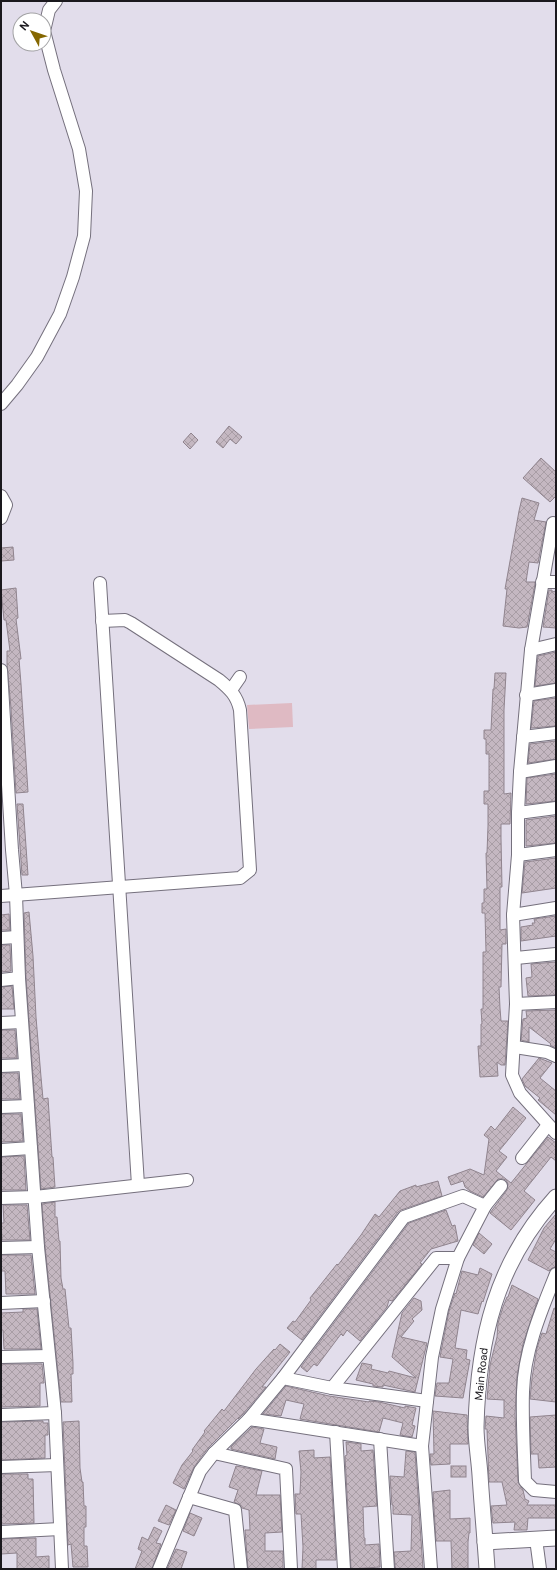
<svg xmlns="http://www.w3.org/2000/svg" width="557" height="1570" font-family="'DM Sans',sans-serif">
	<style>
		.pitch { fill: #dfbac3 }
		.building { fill: url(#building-cross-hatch); stroke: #90848e }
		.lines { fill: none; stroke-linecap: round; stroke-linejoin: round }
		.minor-casing { stroke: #75707d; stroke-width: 14 }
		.tertiary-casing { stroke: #75707d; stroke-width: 17 }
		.minor { stroke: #fff; stroke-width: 12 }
		.tertiary { stroke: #fff; stroke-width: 15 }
		.labels { text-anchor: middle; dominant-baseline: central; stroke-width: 4; stroke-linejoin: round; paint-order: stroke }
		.street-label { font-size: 11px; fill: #1a181d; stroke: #fff }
	</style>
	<defs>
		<pattern id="building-cross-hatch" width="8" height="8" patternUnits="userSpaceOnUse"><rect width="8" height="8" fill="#c4b7c1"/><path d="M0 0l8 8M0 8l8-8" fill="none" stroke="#a89da5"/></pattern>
	</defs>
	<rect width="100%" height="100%" fill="#e2ddeb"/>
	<!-- pitch -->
	<polygon class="pitch" points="292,703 293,727 249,729 247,705"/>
	<!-- building -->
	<g class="building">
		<polygon points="229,426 242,437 236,444 230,439 223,448 216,442"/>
		<polygon points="191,433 198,440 190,449 183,442"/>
		<polygon points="541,458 556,472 556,496 550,502 523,478"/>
		<polygon points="522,498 539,503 534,520 546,522 538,563 529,562 526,582 535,582 535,584 527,627 519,628 503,626 507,589 505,589 519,511"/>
		<polygon points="13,547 14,560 1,561 1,548"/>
		<polygon points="16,588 18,618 16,619 21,659 19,659 21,684 28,792 16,793 11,708 7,664 7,651 10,651 6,620 4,620 1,590"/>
		<polygon points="549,590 552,590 552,592 556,591 556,628 543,627"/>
		<polygon points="556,652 556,683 535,686 538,656"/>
		<polygon points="495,673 506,673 504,710 504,794 511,793 510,824 501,824 501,838 502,887 500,887 500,930 506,929 506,944 502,944 501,987 499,987 500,1008 501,1021 508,1021 505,1065 501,1065 497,1062 498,1076 480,1077 478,1046 481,1046 481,1024 482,1024 481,1009 483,1009 483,952 486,952 485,913 482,913 482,903 484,903 484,889 487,889 486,853 487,853 488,826 488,804 484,804 484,791 489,791 489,754 486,754 486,739 484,739 484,730 491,730 493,689 494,689"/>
		<polygon points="556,698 556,726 531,728 534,701"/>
		<polygon points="556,741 556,759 528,763 530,744"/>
		<polygon points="556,774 556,801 526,804 527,778"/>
		<polygon points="17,804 23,804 28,875 22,875"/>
		<polygon points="556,816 556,843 526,846 526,820"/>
		<polygon points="556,858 556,888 522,893 525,862"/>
		<polygon points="29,912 33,956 36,1017 41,1077 43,1099 48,1098 52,1157 53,1157 54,1173 55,1187 41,1189 26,978 24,913"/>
		<polygon points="9,914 10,930 1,930 1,915"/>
		<polygon points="556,916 556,936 521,941 521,927 533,925 532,923 535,923 534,919"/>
		<polygon points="1,945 10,945 11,971 1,972"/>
		<polygon points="556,962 556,995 528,996 526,978 532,977 531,964"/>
		<polygon points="12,986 14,1009 1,1009 1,987"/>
		<polygon points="556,1010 556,1048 550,1045 551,1044 529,1027 529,1042 521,1040 523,1019 527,1018 526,1011"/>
		<polygon points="3,1030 15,1030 17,1058 1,1058 1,1031"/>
		<polygon points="539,1058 552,1063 540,1078 556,1091 556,1115 538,1100 540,1098 525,1086 522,1079"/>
		<polygon points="1,1073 18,1073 20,1099 1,1099"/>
		<polygon points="513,1107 526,1118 499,1151 507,1157 496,1171 511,1183 548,1137 556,1143 556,1161 551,1157 524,1191 535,1200 511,1230 490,1213 507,1190 508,1184 506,1180 503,1179 498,1179 483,1197 470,1191 465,1187 463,1181 451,1185 448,1177 470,1169 484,1175 489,1139 484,1135 491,1126 495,1130"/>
		<polygon points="1,1114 21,1114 23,1141 1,1142"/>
		<polygon points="24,1156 26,1190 1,1190 1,1157"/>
		<polygon points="438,1181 442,1196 401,1210 398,1212 302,1340 287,1328 293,1321 295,1322 311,1300 310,1298 337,1264 338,1265 361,1235 375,1214 379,1217 400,1191 416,1185 416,1187"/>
		<polygon points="55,1202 55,1217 57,1217 59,1241 60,1241 61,1278 63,1289 65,1289 69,1328 71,1328 73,1363 73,1374 71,1374 72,1402 61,1402 45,1246 42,1204"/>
		<polygon points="3,1205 27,1205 30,1240 2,1240 1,1223 4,1223"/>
		<polygon points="446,1210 452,1226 455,1225 458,1241 431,1249 420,1263 422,1264 392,1301 389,1300 387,1307 360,1341 347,1330 343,1336 341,1334 317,1366 314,1364 307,1372 301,1367 409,1223"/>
		<polygon points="556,1214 556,1239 550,1249 556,1252 556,1267 552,1268 549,1271 528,1260 544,1228"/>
		<polygon points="479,1233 492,1244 484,1254 473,1245"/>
		<polygon points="1,1255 31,1255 35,1294 6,1294 5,1271 1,1271"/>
		<polygon points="480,1268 492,1274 483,1302 482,1301 478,1314 461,1310 455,1348 467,1350 466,1359 470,1360 463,1398 435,1396 437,1383 449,1383 453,1359 440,1357 449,1311 455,1293 456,1294 462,1271 478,1275"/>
		<polygon points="512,1285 538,1299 523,1344 517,1376 515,1414 518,1481 523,1490 525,1499 529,1501 527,1505 556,1505 556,1518 528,1518 527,1530 514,1530 515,1522 493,1523 491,1506 507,1505 502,1482 489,1482 487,1429 485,1429 486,1416 504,1418 504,1400 487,1399 490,1365 497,1337 498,1323 503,1307 507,1297 508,1297"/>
		<polygon points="414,1298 421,1301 422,1310 412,1319 414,1321 401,1337 427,1343 415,1392 383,1385 383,1387 373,1386 373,1384 356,1380 362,1363 372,1365 371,1369 388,1373 389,1371 416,1378 392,1357 402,1313"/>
		<polygon points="554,1308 556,1309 556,1402 530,1399 532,1378 537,1348 542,1333 546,1334"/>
		<polygon points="23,1309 37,1309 41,1349 4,1349 3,1330 1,1330 1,1313 23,1312"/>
		<polygon points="280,1344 290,1352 262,1387 266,1387 243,1414 238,1419 239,1417 208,1448 194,1467 184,1489 173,1483 182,1465 193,1451 192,1450 205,1432 204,1431 222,1409 224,1411 256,1369 274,1349 275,1350"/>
		<polygon points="1,1364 42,1364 44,1383 40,1383 40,1406 1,1407"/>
		<polygon points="286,1386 329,1396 369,1402 369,1401 379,1402 405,1408 405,1406 416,1408 412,1425 415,1426 412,1437 400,1435 403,1423 383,1418 379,1432 300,1419 304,1404 286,1400 281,1416 263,1414"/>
		<polygon points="433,1411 467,1415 468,1444 450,1444 450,1464 431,1465 430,1454 434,1454"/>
		<polygon points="556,1415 556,1467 539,1468 538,1454 531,1454 530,1417"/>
		<polygon points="43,1421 43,1423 48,1423 48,1435 45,1435 45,1458 1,1460 1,1422"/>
		<polygon points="79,1421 80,1468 82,1482 83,1482 84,1506 86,1506 86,1527 84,1527 84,1546 87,1546 88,1567 73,1567 71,1544 68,1545 63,1422"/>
		<polygon points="252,1427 264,1429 260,1443 277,1447 275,1459 231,1449 231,1447"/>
		<polygon points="346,1442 361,1444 361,1451 373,1450 377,1506 363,1507 364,1538 365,1538 365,1545 379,1544 380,1567 351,1569 345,1456 347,1455"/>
		<polygon points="314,1450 314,1458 330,1457 336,1560 316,1560 316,1569 302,1569 303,1547 301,1514 296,1514 295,1494 300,1494 300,1493 301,1472 299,1451"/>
		<polygon points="406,1451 415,1452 423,1569 396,1569 395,1566 394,1552 411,1551 412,1515 393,1514 393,1505 392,1505 390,1476 404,1477"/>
		<polygon points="236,1466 262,1471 256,1495 280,1495 282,1532 265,1533 265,1551 283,1551 283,1569 248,1569 245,1530 250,1530 249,1510 242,1508 240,1505 234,1502 238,1490 229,1487"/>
		<rect x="451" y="1466" width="15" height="11"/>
		<polygon points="1,1474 28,1474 28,1479 33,1479 34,1523 1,1524"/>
		<polygon points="450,1490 450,1519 470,1518 470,1533 469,1533 468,1542 468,1569 452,1569 451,1541 436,1541 433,1492"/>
		<polygon points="166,1505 176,1510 169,1525 158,1521"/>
		<polygon points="190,1513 202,1518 194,1536 183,1531"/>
		<polygon points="154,1527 162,1531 156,1543 161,1544 152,1569 135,1569 142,1551 138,1549 142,1537 148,1540"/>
		<polygon points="36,1538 36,1557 49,1556 49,1569 17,1569 17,1553 1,1554 1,1539"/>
		<polygon points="176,1549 187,1552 181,1569 167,1569"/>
	</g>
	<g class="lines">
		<defs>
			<g id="minor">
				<polyline points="1,404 17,385 37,357 60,314 73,277 84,236 86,191 79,149 54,70 44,31 49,10 56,1"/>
				<polyline points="1,496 6,505 1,518"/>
				<polyline points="556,524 553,523 531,650 520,772 518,813 518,855 513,915 516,1004 512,1075 520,1093 556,1133"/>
				<polyline points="542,582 556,582"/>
				<polyline points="100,583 138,1185"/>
				<polyline points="531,650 556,644"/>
				<polyline points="1,670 12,850 16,895 19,978 31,1148 38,1247 55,1413 62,1569"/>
				<polyline points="231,690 240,677"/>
				<polyline points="526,695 556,690"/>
				<polyline points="523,737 556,733"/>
				<polyline points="520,772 556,766"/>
				<polyline points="518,813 556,808"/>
				<polyline points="518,855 556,850"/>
				<path d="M1,896L240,878L250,870L240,710C237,696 230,689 219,680L131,623L125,620L102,621"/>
				<polyline points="513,915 556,908"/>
				<polyline points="1,938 17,937"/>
				<polyline points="516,958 556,954"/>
				<polyline points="1,980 19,978"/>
				<polyline points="516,1004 556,1002"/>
				<polyline points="1,1023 22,1022"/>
				<polyline points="515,1047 547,1052 556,1056"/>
				<polyline points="1,1066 25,1065"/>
				<polyline points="1,1107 28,1106"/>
				<polyline points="1,1150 31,1148"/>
				<polyline points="522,1158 548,1125"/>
				<polyline points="1,1198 35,1197 187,1180"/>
				<polyline points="1,1248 38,1247"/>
				<path d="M556,1274C541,1311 524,1351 523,1392C522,1421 524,1451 525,1481L534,1490L556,1492"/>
				<polyline points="1,1303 44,1301"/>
				<polyline points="1,1357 49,1356"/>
				<polyline points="283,1378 332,1388 427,1401"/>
				<polyline points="332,1388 436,1258 458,1258"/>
				<polyline points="1,1415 55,1413"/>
				<polyline points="249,1419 422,1446"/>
				<polyline points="336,1432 344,1569"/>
				<polyline points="380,1439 388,1569"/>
				<polyline points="214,1453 286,1469 291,1569"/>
				<polyline points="1,1467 57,1465"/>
				<polyline points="189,1497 235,1510 241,1569"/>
				<polyline points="1,1532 60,1529"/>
				<polyline points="536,1539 540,1569"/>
				<polyline points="159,1569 200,1471 214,1453 249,1419 283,1378 404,1217 463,1196 485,1206"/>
				<polyline points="431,1569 422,1446 432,1357 442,1309 458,1258 485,1206 501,1186"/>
			</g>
			<g id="tertiary">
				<polyline points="485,1542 556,1538"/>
				<path d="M487,1569C485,1538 482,1506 480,1475C479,1459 476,1443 476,1427C478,1339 496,1263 556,1197"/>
			</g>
		</defs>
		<!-- minor casing -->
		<use href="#minor" class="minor-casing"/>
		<!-- tertiary casing -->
		<use href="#tertiary" class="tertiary-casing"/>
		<!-- minor -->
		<use href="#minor" class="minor"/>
		<!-- tertiary -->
		<use href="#tertiary" class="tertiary"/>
	</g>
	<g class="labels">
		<!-- street labels -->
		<g class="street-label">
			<text transform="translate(481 1374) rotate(-84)">Main Road</text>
		</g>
	</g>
	<!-- border -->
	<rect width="557" height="1570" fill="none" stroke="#1a181d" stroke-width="4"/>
	<!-- north arrow -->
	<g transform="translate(32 32) rotate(310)"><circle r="19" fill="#ffffff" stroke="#a3a3a5"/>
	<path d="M0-3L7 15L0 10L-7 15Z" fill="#856700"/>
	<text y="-6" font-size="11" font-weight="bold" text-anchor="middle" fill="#1a181d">N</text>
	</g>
</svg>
